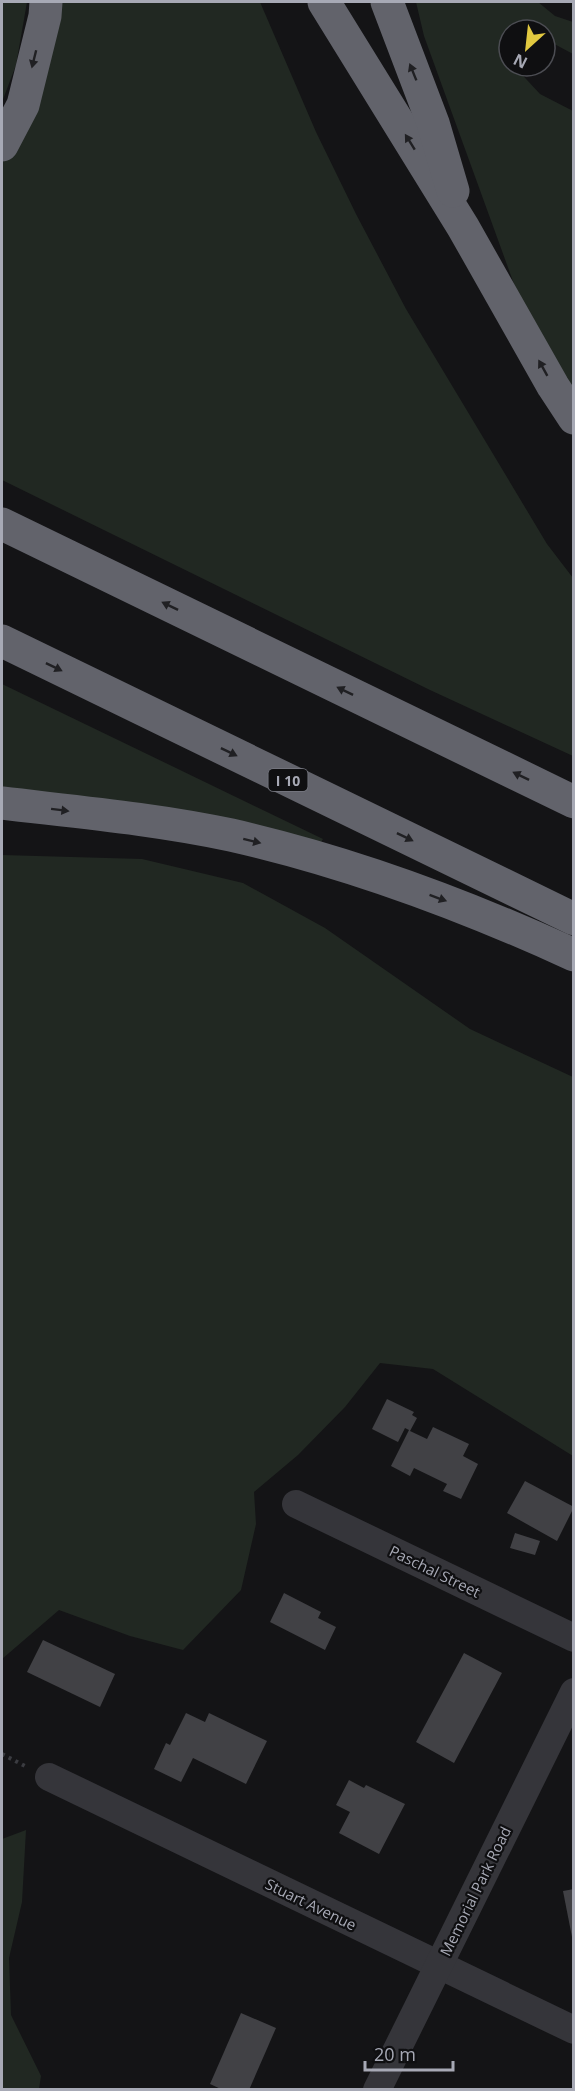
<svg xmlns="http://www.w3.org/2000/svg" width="575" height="2091" font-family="'Open Sans',sans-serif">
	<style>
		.green { fill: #212822 }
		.building { fill: #414145 }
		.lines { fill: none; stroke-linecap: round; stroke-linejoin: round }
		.path { stroke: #3b3c41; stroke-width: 4; stroke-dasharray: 3 4.5; stroke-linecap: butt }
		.street { stroke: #35353a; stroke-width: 28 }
		.highway { stroke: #62636b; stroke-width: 33 }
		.oneway { fill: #202023 }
		.labels { text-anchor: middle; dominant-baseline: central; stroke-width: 4.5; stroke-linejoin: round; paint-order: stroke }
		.shield { fill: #0f0f11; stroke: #797b84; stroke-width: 1.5 }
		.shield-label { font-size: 14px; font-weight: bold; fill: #a7a9b5 }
		.street-label { font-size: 15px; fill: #a7a9b5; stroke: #0f0f11 }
	</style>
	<rect width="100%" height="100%" fill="#141416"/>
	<!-- green -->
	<g class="green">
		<polygon points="2,2 27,2 16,65 2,102"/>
		<polygon points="56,2 260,2 316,132 356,214 406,309 547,544 573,578 573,756 430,690 2,480 2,160"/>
		<polygon points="416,2 538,2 555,16 573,22 573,54 545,39 545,30 509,30 509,66 514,66 540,94 573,111 573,406 522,306 424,36"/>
		<polygon points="2,684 323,839 320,844 2,796"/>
		<polygon points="2,855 142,859 243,883 325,928 470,1029 573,1077 573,1456 433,1369 380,1363 345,1407 298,1455 254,1492 256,1524 241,1590 183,1650 130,1636 59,1610 2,1659"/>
		<polygon points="26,1830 22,1902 9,1958 11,2015 41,2076 39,2089 2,2089 2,1839"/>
	</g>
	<!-- building -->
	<g class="building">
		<polygon points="387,1399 414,1412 412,1415 417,1418 410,1431 427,1439 433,1427 469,1444 463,1456 478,1464 461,1499 443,1491 447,1484 414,1468 410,1476 391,1466 409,1430 405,1428 398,1442 372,1429"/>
		<polygon points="525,1481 574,1507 557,1541 507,1513"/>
		<polygon points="515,1533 540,1541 535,1555 510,1548"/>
		<polygon points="284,1593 321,1612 318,1618 336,1627 325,1650 270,1622"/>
		<polygon points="43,1640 115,1674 100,1707 27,1672"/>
		<polygon points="464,1653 502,1673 454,1763 416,1742"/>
		<polygon points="186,1713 205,1722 209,1713 267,1741 246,1784 193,1758 181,1782 154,1769 166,1743 170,1745"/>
		<polygon points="349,1780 364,1788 366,1785 405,1804 379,1854 339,1833 350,1812 336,1805"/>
		<polygon points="574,1889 574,1937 572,1937 563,1891"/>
		<polygon points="241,2013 276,2028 249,2090 223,2090 210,2084"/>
	</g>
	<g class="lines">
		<!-- path -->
		<polyline class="path" points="2,1754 25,1766"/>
		<!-- street -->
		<g class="street">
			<polyline points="296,1504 574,1638"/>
			<polyline points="49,1777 574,2030"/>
			<polyline points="377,2090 574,1692"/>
		</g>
		<!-- highway -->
		<g class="highway">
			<polyline points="324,2 463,227 553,386 574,418"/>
			<polyline points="387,2 433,123 453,191"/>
			<polyline points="2,145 23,105 45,16 46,2"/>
			<polyline points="2,524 574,802"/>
			<polyline points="2,641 574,919"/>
			<path d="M2,803C78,812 156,819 231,835C350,862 463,904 574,955"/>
		</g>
	</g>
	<!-- one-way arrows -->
	<defs><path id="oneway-solid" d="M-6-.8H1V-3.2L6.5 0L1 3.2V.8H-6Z" transform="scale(1.5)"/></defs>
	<g class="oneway">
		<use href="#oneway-solid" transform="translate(34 59) rotate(104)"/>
		<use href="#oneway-solid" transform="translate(413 72) rotate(-112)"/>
		<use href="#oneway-solid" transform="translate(410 142) rotate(-122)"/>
		<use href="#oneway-solid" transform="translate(543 368) rotate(-119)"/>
		<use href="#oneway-solid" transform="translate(170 606) rotate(-154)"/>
		<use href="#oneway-solid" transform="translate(54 667) rotate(26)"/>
		<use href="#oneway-solid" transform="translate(345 691) rotate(-154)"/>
		<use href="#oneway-solid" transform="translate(229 752) rotate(26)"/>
		<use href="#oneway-solid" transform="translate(521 776) rotate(-154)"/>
		<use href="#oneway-solid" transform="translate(60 810) rotate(7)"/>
		<use href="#oneway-solid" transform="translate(405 837) rotate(26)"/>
		<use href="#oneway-solid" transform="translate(252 841) rotate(14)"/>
		<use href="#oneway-solid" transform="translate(438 898) rotate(20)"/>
	</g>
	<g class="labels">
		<!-- shield labels -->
		<rect class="shield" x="268.5" y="769" width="39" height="22" rx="4.5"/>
		<g class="shield-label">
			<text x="288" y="780">I 10</text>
		</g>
		<!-- street labels -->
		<g class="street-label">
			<text transform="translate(435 1571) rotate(26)">Paschal Street</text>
			<text transform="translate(475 1891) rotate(-64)">Memorial Park Road</text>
			<text transform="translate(311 1904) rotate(26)">Stuart Avenue</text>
		</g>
	</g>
	<!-- border -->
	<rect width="575" height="2091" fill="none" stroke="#a7a9b5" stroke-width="6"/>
	<!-- north arrow -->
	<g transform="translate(527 48) rotate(207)"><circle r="28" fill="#0f0f11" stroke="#4c4d53" stroke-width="1.5"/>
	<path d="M0-4.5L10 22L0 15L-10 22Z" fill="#e2c940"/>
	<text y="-9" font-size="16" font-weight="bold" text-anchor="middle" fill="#a7a9b5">N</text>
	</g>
	<!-- scale -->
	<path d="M365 2061v9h88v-9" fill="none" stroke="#a7a9b5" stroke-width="3"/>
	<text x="374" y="2061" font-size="18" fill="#a7a9b5" stroke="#0f0f11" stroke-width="4.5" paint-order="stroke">20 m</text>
</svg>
